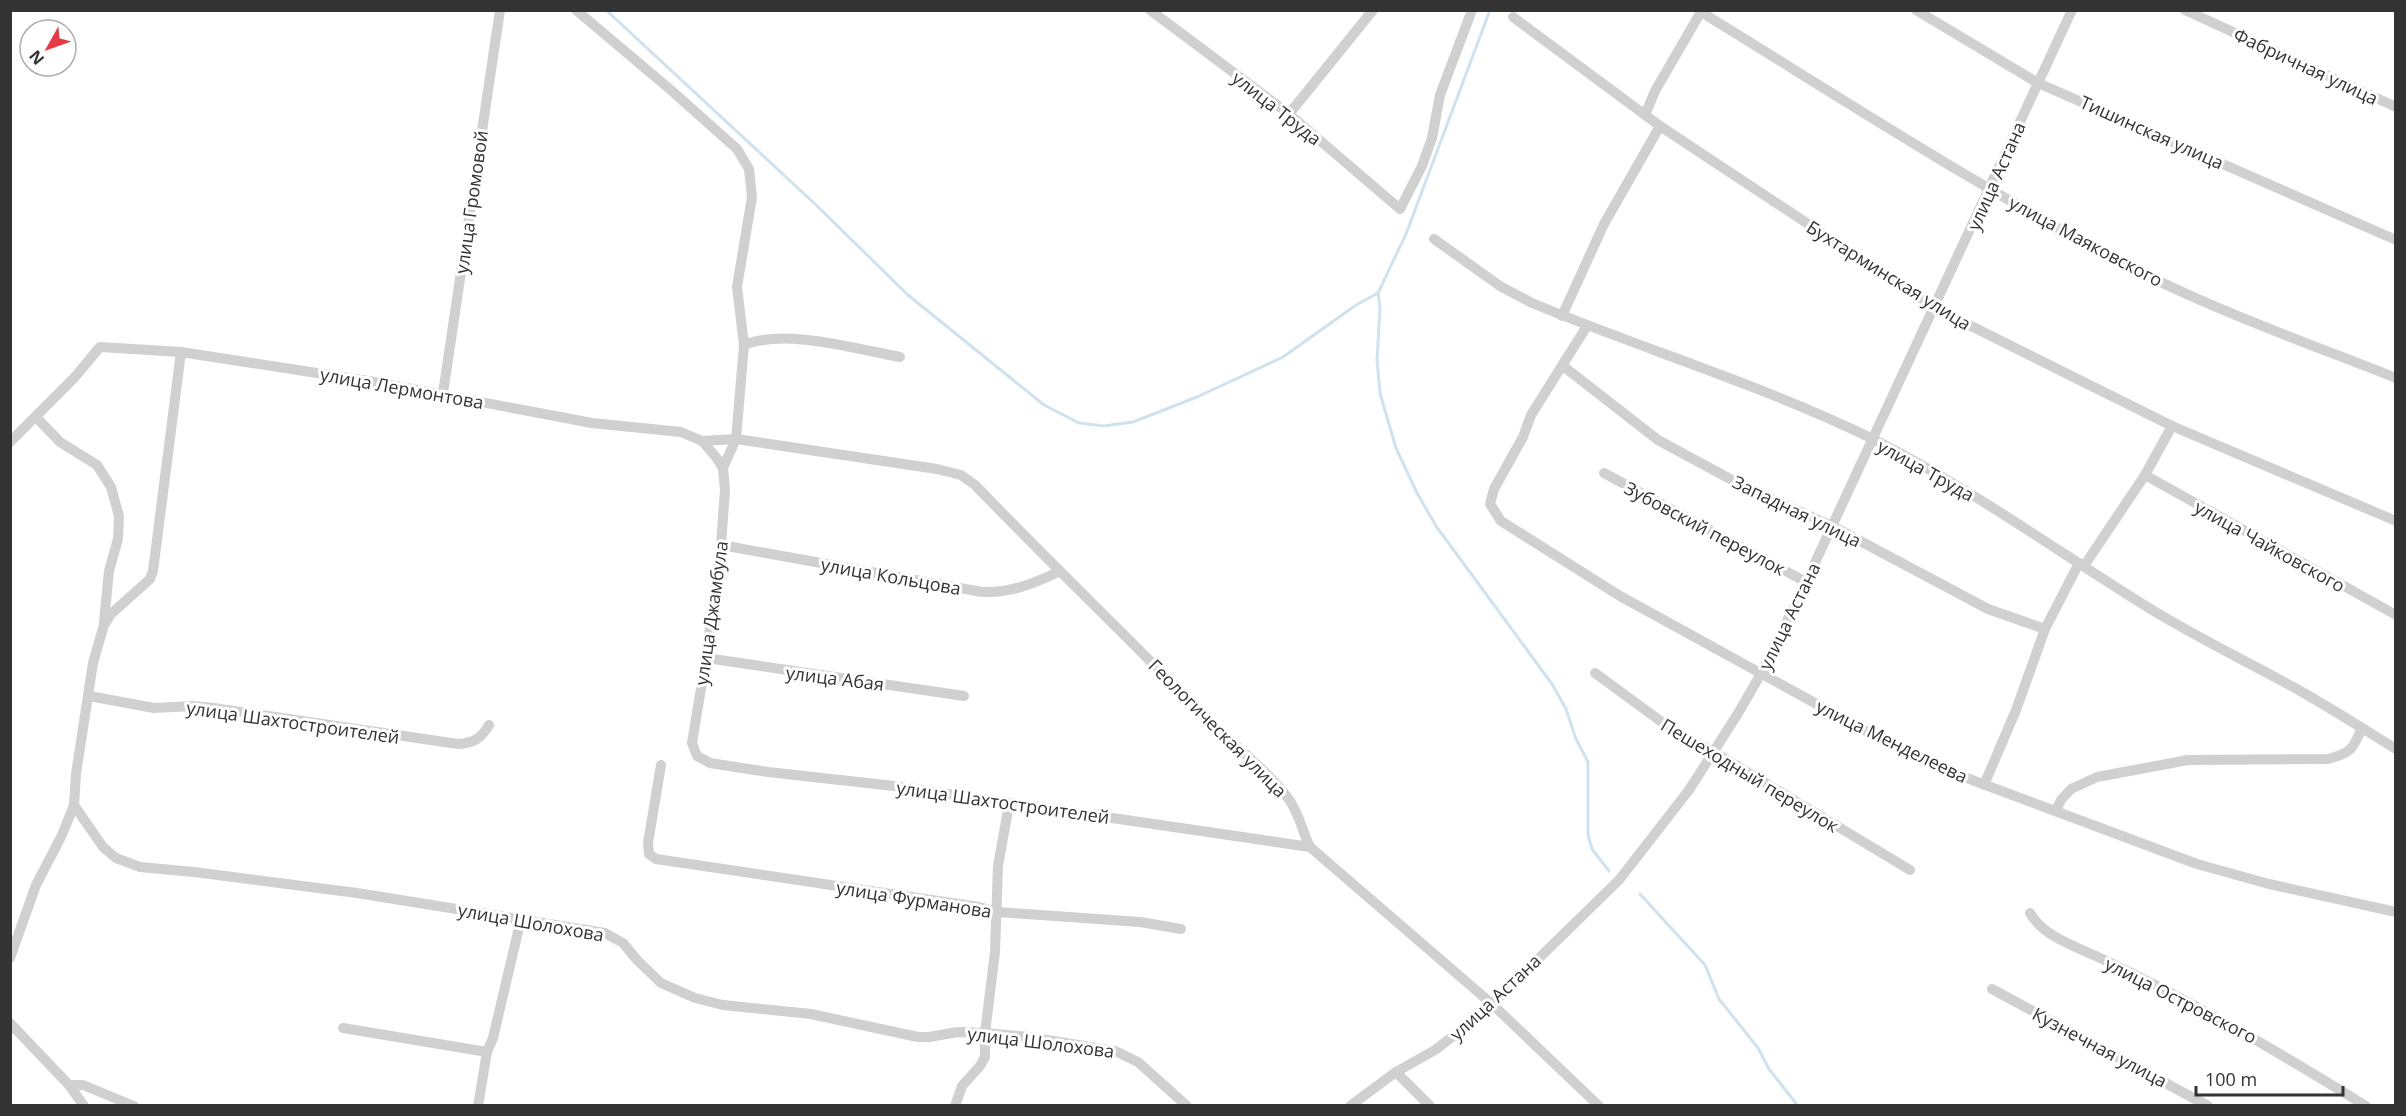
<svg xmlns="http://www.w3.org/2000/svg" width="2406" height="1116" font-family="'Open Sans',sans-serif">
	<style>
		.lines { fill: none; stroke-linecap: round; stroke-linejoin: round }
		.stream { stroke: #cfe2ee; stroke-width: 3 }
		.minor { stroke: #d0d0d0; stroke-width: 10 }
		.labels { text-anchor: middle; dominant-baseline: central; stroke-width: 6; stroke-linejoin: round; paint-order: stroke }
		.street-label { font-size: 18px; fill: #333; stroke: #fff }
	</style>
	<rect width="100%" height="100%" fill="#fff"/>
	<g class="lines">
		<!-- stream -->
		<g class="stream">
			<polyline points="606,10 815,204 908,295 1044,405 1079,423 1104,426 1133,422 1197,397 1283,357 1356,305 1378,293 1406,234 1490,10"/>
			<polyline points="1378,293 1380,308 1377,360 1380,393 1396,448 1417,493 1436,526 1552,684 1566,709 1576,739 1588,762 1588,835 1592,849 1609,871"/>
			<polyline points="1640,894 1705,965 1719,999 1758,1048 1769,1069 1798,1106"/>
		</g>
		<!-- minor -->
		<g class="minor">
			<polyline points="576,10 672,91 737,149 749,169 752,197 737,287 744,345 736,439 723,468"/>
			<polyline points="1150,10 1289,114 1400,209 1422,166 1432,138 1440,95 1472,10"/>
			<polyline points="1916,10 2038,83 2396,240"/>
			<polyline points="2185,10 2396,107"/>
			<path d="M1701,12C1846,101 1988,194 2140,272C2222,313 2310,344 2396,378"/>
			<polyline points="1513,17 1660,126 1935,308 2172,426 2396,521"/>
			<polyline points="1289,114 1373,10"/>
			<polyline points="1645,115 1655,91 1702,10"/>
			<path d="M1434,239L1500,286L1532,303C1645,350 1763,385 1873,439C1970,488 2057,551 2149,608C2196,637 2246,661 2295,688C2329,707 2362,728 2396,749"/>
			<polyline points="1562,316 1604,224 1660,126"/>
			<polyline points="1587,326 1531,415 1523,437 1494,489 1490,504 1501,521 1620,596 1864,730 1932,765 2197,864 2269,884 2396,912"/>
			<path d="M744,345C785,328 856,349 900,357"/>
			<polyline points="1563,366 1658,440 1745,487 1832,526 1988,609 2045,629"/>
			<polyline points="443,393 500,10"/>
			<polyline points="36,417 60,442 97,465 111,487 119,516 118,539 109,571 104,622"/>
			<path d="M702,441L736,439L937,469L961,475L975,485C1052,565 1132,641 1209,721C1235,747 1269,771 1290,801C1300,816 1302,831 1310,847L1492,1004L1599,1106"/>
			<polyline points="10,442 74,378 100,347 181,352 375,382 592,423 681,432 702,441 716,457 723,468 725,490 721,545 706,658 692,743 697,756 710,763 768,772 894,786 1310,847"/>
			<polyline points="1604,473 1806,582"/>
			<polyline points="2145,475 2396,615"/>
			<path d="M721,545L982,592C1010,593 1033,584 1058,572"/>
			<polyline points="2084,566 2145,475 2172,426"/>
			<polyline points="706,658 964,696"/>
			<polyline points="1595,673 1670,728 1714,752 1910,870"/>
			<path d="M89,696L154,708L193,706L214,708L458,744C473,743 481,739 489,725"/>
			<polyline points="661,765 648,843 649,854 656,859 979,907 997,912 1140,922 1181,929"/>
			<polyline points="1984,785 2016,710 2045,629 2079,563"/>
			<polyline points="74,805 103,847 116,858 140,867 194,872 357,893 605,933 623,943 638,961 661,983 695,998 723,1005 811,1014 918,1037 929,1037 958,1032 985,1033 1029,1037 1115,1051 1138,1062 1187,1106"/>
			<path d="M2056,810L2061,800L2071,789L2097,777L2188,760L2328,759C2351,753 2353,749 2362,728"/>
			<path d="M2030,913C2043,936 2074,946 2098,957C2191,1000 2278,1052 2366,1106"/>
			<polyline points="10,958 36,885 62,835 74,805 76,774 93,663 104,625 111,614 150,579 153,571 181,352"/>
			<polyline points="1992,989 2208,1106"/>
			<polyline points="10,1023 69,1085 84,1106"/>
			<polyline points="343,1028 487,1052"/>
			<polyline points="1396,1072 1430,1106"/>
			<polyline points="69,1085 83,1085 134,1106"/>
			<polyline points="478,1106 487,1052 493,1038 521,919"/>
			<polyline points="955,1106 962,1086 980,1066 985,1057 985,1033 995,952 998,866 1009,804"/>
			<polyline points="1350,1106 1396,1072 1435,1050 1470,1023 1492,1004 1619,880 1689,790 1737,715 1762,672 1806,582 2072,10"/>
		</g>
	</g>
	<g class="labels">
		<!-- street labels -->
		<g class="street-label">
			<text transform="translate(2306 66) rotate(25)">Фабричная улица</text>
			<text transform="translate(1277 108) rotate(38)">улица Труда</text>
			<text transform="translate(2152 132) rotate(24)">Тишинская улица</text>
			<text transform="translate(1996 176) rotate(-66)">улица Астана</text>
			<text transform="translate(471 202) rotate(-82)">улица Громовой</text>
			<text transform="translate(2086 241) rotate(28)">улица Маяковского</text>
			<text transform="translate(1889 275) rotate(32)">Бухтарминская улица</text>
			<text transform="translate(402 388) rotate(10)">улица Лермонтова</text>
			<text transform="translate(1926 470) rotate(29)">улица Труда</text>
			<text transform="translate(1797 511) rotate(26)">Западная улица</text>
			<text transform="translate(1705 528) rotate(28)">Зубовский переулок</text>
			<text transform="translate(2270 546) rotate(29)">улица Чайковского</text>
			<text transform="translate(891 576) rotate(10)">улица Кольцова</text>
			<text transform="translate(711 613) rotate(-82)">улица Джамбула</text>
			<text transform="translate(1789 616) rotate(-64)">улица Астана</text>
			<text transform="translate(835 678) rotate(7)">улица Абая</text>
			<text transform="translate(293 722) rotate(8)">улица Шахтостроителей</text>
			<text transform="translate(1218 728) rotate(45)">Геологическая улица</text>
			<text transform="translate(1892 741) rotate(26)">улица Менделеева</text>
			<text transform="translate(1750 775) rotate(31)">Пешеходный переулок</text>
			<text transform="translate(1003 802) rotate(8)">улица Шахтостроителей</text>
			<text transform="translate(914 899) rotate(9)">улица Фурманова</text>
			<text transform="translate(531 922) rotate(10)">улица Шолохова</text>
			<text transform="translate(1495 997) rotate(-43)">улица Астана</text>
			<text transform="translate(2181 1000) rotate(27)">улица Островского</text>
			<text transform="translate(1041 1042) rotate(7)">улица Шолохова</text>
			<text transform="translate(2100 1047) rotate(28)">Кузнечная улица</text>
		</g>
	</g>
	<!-- border -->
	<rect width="2406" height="1116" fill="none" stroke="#333333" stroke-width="24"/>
	<!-- north arrow -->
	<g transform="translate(48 48) rotate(230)"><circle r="28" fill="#ffffff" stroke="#adadad" stroke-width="1.5"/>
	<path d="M0-4.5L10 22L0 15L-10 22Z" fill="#e63946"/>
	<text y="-9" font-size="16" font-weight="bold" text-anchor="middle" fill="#333333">N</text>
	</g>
	<!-- scale -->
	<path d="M2196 1086v9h147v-9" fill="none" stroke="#333333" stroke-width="3"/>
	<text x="2205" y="1086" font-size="18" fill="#333333" stroke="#ffffff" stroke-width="4.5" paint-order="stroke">100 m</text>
</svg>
